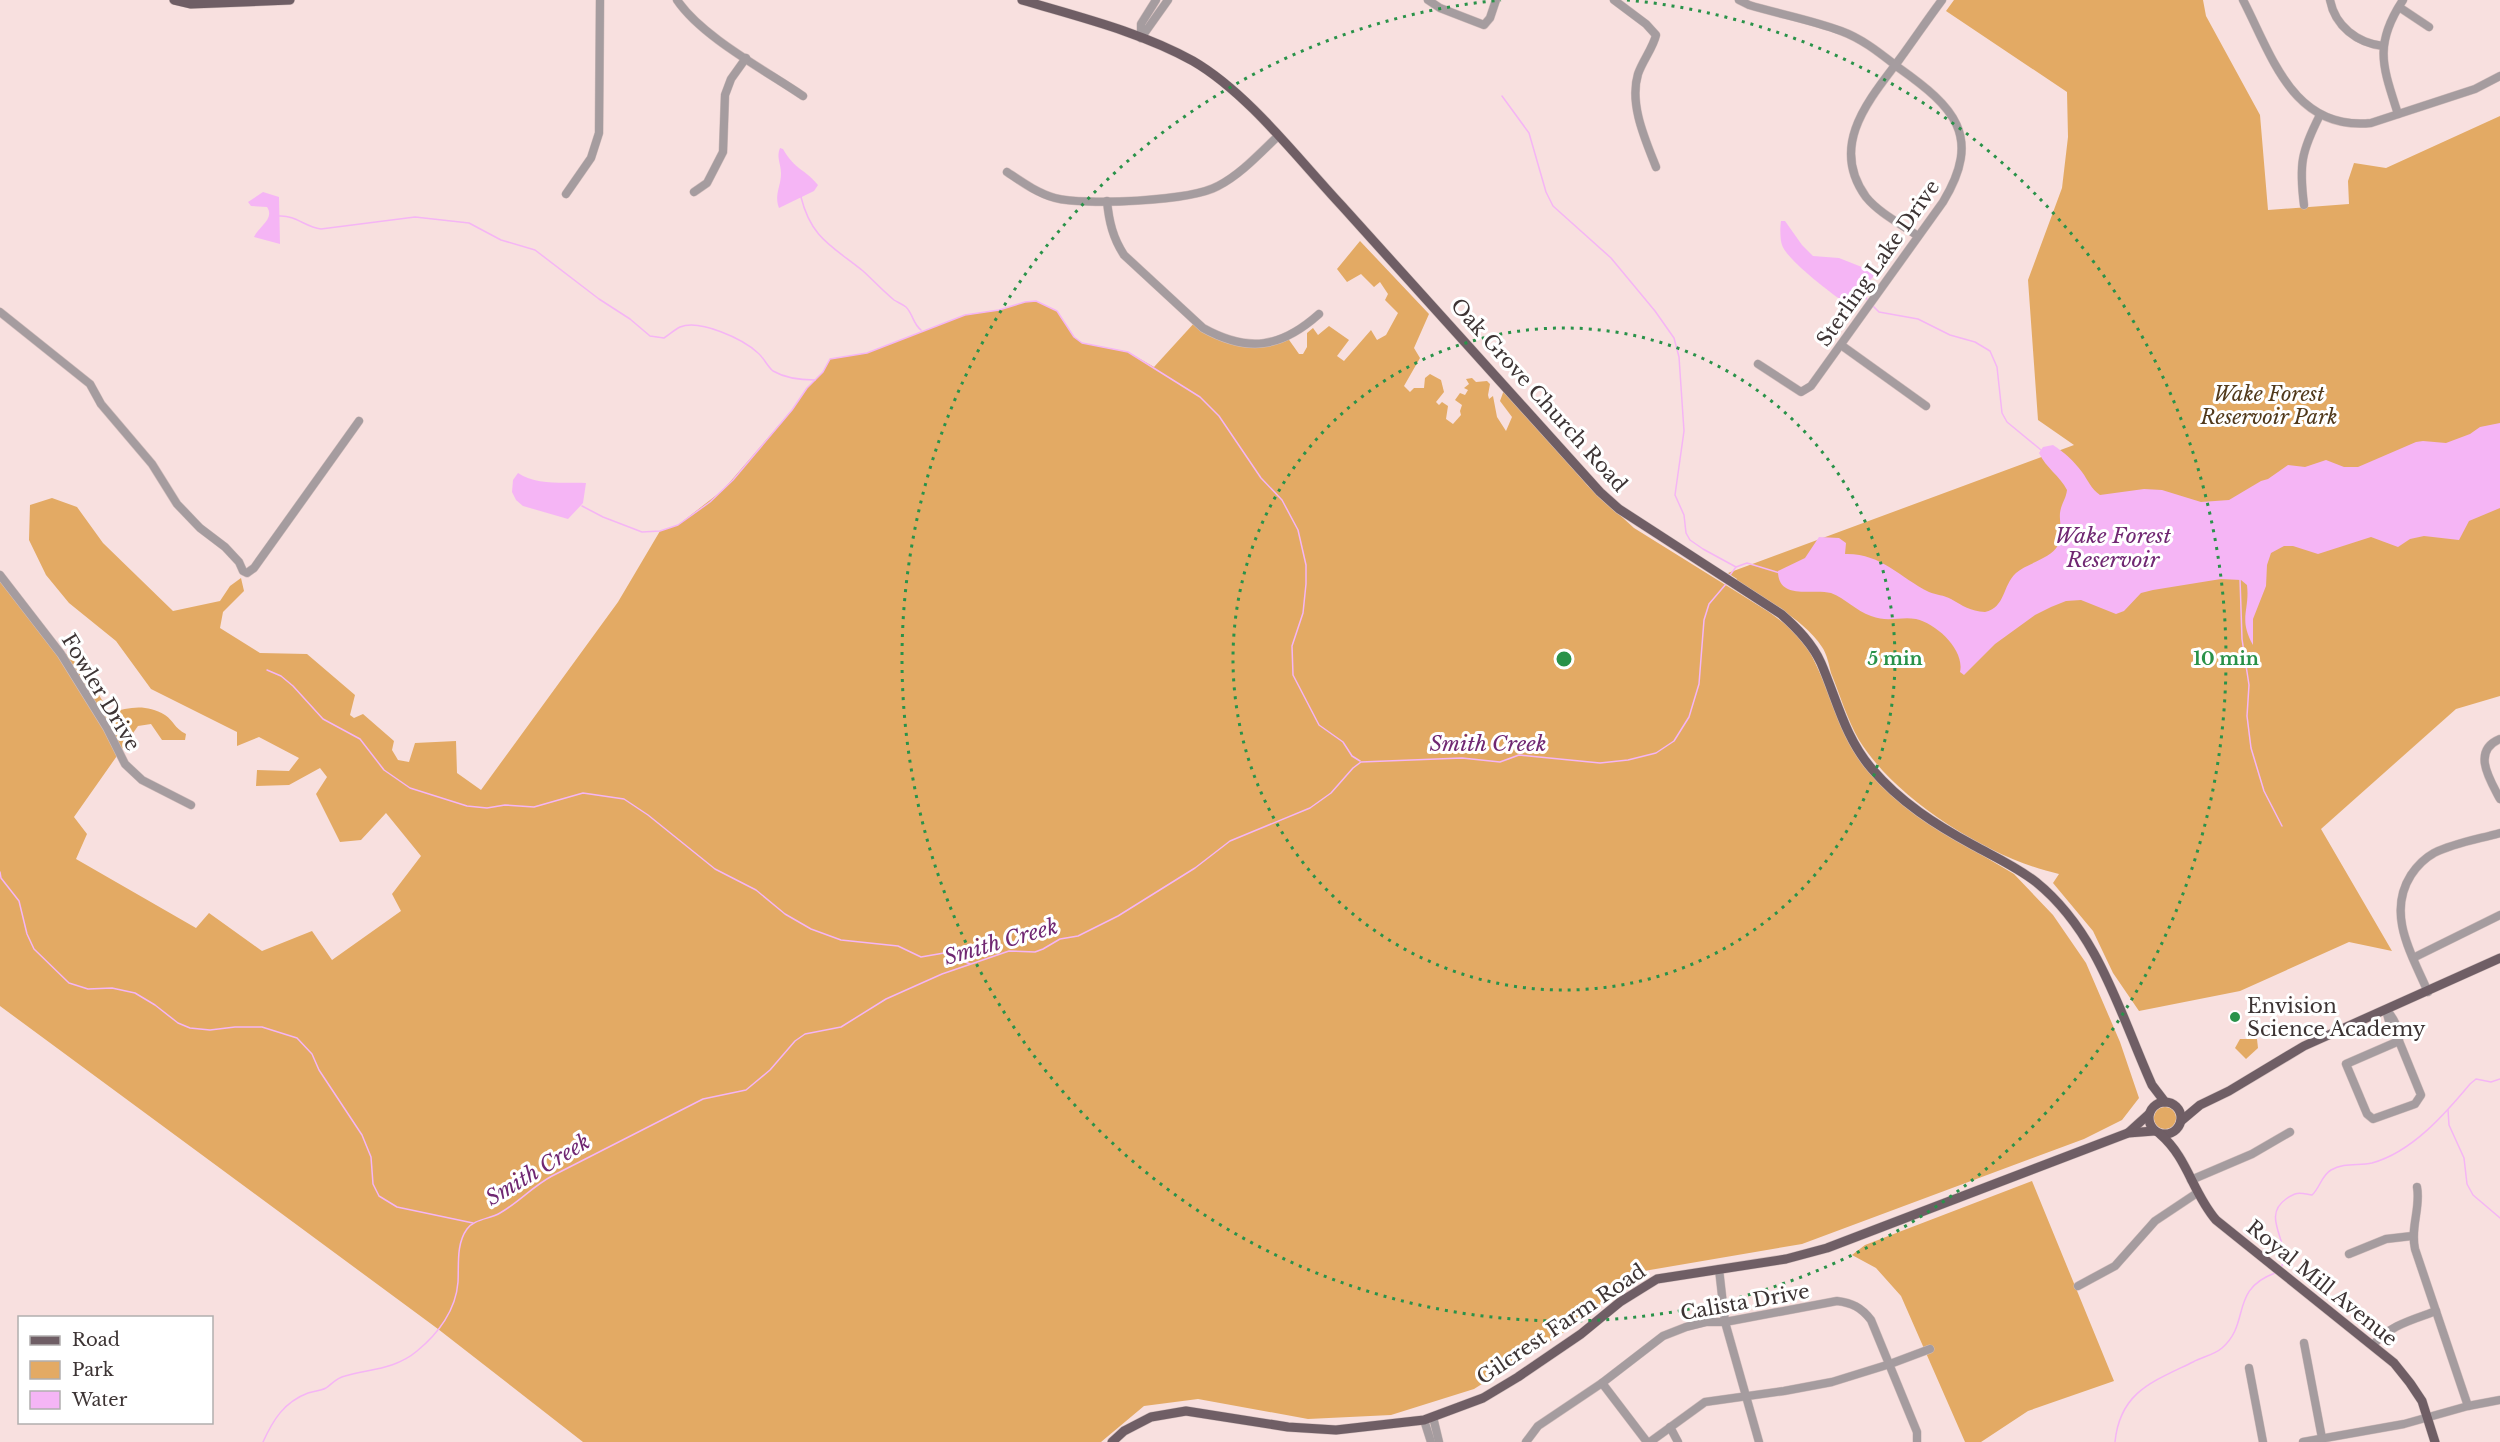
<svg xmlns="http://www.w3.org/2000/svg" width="2500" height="1442" font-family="'Libre Baskerville',serif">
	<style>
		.green { fill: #e3aa64 }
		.water { fill: #f5b5f5 }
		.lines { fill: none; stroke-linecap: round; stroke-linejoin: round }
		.stream { stroke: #f5b5f5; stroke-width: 1.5 }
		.minor-casing { stroke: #d3bebd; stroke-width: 9 }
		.major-casing { stroke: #d3bebd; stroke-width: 10 }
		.minor { stroke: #a59c9f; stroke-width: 8 }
		.major { stroke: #6f5e65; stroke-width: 9 }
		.ring { fill: none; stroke: #299249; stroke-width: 3; stroke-dasharray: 3 6 }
		.poi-dot { fill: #299249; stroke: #fff; stroke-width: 2 }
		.labels { text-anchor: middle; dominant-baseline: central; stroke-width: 6; stroke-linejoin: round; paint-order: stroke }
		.street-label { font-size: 20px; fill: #3d3434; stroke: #fff }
		.park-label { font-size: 20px; font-style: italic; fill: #51391b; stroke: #fff }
		.poi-label { font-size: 20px; fill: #3d3434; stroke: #fff; text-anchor: start }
		.water-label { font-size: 21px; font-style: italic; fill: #702772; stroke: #fff }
		.centre { fill: #299249; stroke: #fff; stroke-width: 3 }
		.ring-label { font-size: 18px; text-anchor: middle; font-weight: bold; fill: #299249; stroke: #fff; stroke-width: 6; stroke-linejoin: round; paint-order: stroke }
	</style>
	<rect width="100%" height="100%" fill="#f8e0df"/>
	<!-- green -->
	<g class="green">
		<path d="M1954,0H2203L2206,16L2260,115L2268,210L2349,204L2348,181L2354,163L2386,168L2500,116V696L2456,709L2321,829L2392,951L2349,942L2240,991L2139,1011L2113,973L2093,931L2053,883L2059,874C1990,859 1896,800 1859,740C1847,719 1840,695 1831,673C1829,665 1827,654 1822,647C1804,619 1763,599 1736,581L1737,579L1728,573L2074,445L2038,420L2028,280L2062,188L2068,137L2067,92L1946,11Z"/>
		<path d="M1360,241L1429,314L1414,348L1420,358L1404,386L1410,392L1414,388H1424L1425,378L1430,374L1441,380L1444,392L1436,402L1439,405L1442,402L1448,406L1446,419L1453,424L1461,415L1460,411L1462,405L1455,400L1460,393L1465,395L1468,390L1464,388L1469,384L1466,379L1472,378L1476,382L1487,381L1490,384L1488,395L1489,399L1493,396L1497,417L1506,431L1512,417L1500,401L1504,390L1588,486L1634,528L1769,612L1792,629L1810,652L1861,760L1953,838L2014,874L2053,915L2086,963L2120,1042L2139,1098L2122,1120L2084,1139L1802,1244L1644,1271L1569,1329L1474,1389L1391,1415L1308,1419L1198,1399L1144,1406L1101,1442H583L438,1329L0,1006V574L55,644L83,669L110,713C130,707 146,704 165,715C174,721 174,728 186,734L185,740H162L151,724L138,726L74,817L87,834L76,859L196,928L209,913L262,951L312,931L332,960L401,911L392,894L421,856L386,813L361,840L340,842L316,794L327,777L320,768L289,785L256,786L257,770L289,771L299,758L259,737L237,746V732L151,689L116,641L69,603L46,575L29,540L30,505L52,498L77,507L103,543L173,611L220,601L230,586L241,578L244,591L223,612L220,628L260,653L307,654L355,695L350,715L354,718L363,714L394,741L392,750L398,760L409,762L415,743L456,741L457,773L481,790L618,602L660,531L678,525L723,490L792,410L807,388L823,372L830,359L867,353L965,315L999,310L1025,302L1036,301L1057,311L1074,337L1082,343L1128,352L1154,367L1196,321L1203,328L1246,343L1287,337L1299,354H1303L1307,347V333L1313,328L1318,335L1329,326L1349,340L1337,356L1344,361L1371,330L1377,340L1386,335L1398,313L1385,300L1388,294L1380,282L1374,287L1361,274L1347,282L1337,269Z"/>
		<polygon points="2240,1039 2257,1039 2258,1048 2246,1059 2235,1048"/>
		<circle cx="2165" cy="1118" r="11"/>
		<polygon points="2032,1181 2114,1381 2028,1411 1981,1442 1965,1442 1901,1296 1876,1268 1852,1255 1865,1245"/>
	</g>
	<!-- water -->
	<g class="water">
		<path d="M780,148L783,149C795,170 805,169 818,185L814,191L779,208C774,194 781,187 781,173C781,164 776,157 780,148Z"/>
		<path d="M263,192L279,197L280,244L254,237C259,226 275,219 267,207L251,206L248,202Z"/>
		<path d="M1781,221H1785L1802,245L1813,256L1839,258L1877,273L1847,304C1833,295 1787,260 1782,245C1780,240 1780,227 1781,221Z"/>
		<path d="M2500,423V508L2469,521L2459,540L2424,536L2410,539L2398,547L2371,537L2318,554L2293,546H2284L2271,553L2267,565L2266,586L2253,619V645C2238,618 2250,611 2247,585L2241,580L2221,579L2153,590L2141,593L2124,611L2116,614L2081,600L2066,601L2051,607L2035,615L1995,644L1964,675L1960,672C1965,650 1937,624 1916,619C1900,616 1889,623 1871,616C1856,611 1845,598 1831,593C1813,588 1778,601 1778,571L1805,558L1819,537L1839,538L1846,543L1845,554C1881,553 1899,577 1929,592C1936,595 1944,595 1951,599C1963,606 1970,611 1985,612C2006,607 2002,586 2016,573C2027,563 2051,559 2058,545C2064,533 2059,524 2060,513C2061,504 2066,499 2067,490C2060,476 2046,468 2039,453L2043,447L2053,445C2064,452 2074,461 2082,472C2088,480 2091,489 2100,495L2144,489L2162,490L2201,502L2229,500L2261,481L2268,479L2288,465L2305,467L2326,460L2344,467H2358L2416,442L2423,441L2446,443L2470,434L2480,427Z"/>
		<path d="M518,473C537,486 564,482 586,483L583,503L568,519L523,506L516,500L512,492L513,480Z"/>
	</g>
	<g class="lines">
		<!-- stream -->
		<g class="stream">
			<polyline points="1502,96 1529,133 1546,192 1553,206 1611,258 1655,311 1674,338 1679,357 1684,431 1675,495 1684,515 1686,533 1690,540 1703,549 1736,567"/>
			<path d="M801,197C811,238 832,246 863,271C873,280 883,291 894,300C897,302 902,304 906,307C913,314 913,324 921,330"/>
			<path d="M279,216C296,215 305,227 321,229L415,217L469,223L501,240L535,250L599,299L630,319L650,336L664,338C669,335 674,330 680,327C700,319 743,339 758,353C764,358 767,366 773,371C785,378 801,380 815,380"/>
			<polyline points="1861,291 1869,302"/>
			<polyline points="1872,305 1879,312 1918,319 1950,335 1975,342 1990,351 1997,367 2002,413 2007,422 2041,450"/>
			<polyline points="582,506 603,517 642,532 660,531 678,525 710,502 733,480 792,410 807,388 823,372 830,359 867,353 965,315 999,310 1025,302 1036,301 1057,311 1074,337 1082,343 1128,352 1200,397 1219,416 1261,478 1282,500 1298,530 1306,565 1306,584 1303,613 1292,646 1293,675 1319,725 1343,742 1352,756 1360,761"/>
			<polyline points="1730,575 1736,567 1747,563 1780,573"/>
			<polyline points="2240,579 2242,639 2249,685 2247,716 2251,748 2264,791 2282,826"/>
			<polyline points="267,670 281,676 293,686 323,719 360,739 384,770 410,788 467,806 487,808 505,805 534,807 583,793 624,799 648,815 715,869 756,890 785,914 811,929 841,940 898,946 921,957 944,953 970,964"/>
			<polyline points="0,872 1,878 19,901 27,934 34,949 69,983 88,989 112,988 135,993 155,1005 178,1023 190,1028 210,1030 235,1027 262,1027 297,1038 312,1054 319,1070 362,1135 371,1157 373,1184 379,1196 397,1207 473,1223"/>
			<polyline points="2448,1110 2449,1125 2464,1158 2467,1184 2473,1195 2500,1218"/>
			<path d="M2281,1268C2294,1245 2259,1218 2286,1199C2297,1191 2300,1193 2312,1195C2320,1188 2321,1176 2331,1170C2344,1162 2359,1166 2372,1163C2412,1152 2445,1114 2470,1084L2476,1079L2491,1082L2500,1079"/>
			<path d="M263,1442C273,1420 284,1402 308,1393C314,1391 320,1391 326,1388C332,1384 336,1378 345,1376C370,1369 396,1369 417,1351C438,1334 456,1310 458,1282C459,1265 456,1244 467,1229C474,1219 490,1219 500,1213C518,1203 533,1186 552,1176L703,1099L746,1090L770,1070L795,1041L805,1034L841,1027L886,999L942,974L1009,951L1035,952L1043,949L1060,939L1078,936L1118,916L1195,868L1230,841L1310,808L1331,793L1353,768L1361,762L1462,758L1500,762L1519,755L1600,763L1628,760L1656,753L1674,741L1689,717L1699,684L1704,620L1709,604L1726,584"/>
			<path d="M2115,1442C2120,1392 2152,1382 2193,1362C2202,1357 2214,1355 2222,1348C2251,1323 2229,1290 2275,1273"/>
		</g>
		<defs>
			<g id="minor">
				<path d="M677,0C702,37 765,70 803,96"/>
				<polyline points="1428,0 1440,8 1484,25 1490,18 1496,0"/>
				<path d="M1614,0L1646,24L1656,35C1653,48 1643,60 1638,74C1629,104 1645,139 1656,167"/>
				<path d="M1739,0L1749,5C1779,14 1812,20 1841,31C1863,39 1881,54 1899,68C1954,107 1983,136 1943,202L1811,386L1801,392L1758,364"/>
				<path d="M2243,0C2272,56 2293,131 2371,123L2475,89L2500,76"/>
				<path d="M2330,0C2335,26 2357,43 2383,46"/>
				<polyline points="2399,7 2429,27"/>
				<polyline points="1141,38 1168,0"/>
				<polyline points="1141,38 1141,24 1156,0"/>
				<path d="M2398,114C2383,67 2373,45 2403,0"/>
				<path d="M1007,172C1022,182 1037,193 1055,198C1085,206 1191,201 1218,186C1241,174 1259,154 1278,136"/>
				<polyline points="694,192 707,183 723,152 725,95 731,79 746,58"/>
				<polyline points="566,194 591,158 599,133 600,0"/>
				<path d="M1107,201C1109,222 1113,238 1124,255L1203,328C1248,353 1281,348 1319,314"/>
				<path d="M2304,205C2299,165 2301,152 2320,115"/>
				<path d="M1918,236C1901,224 1879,213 1866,197C1829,146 1868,101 1899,60C1913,41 1927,20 1942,0"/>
				<polyline points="0,312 90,384 101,404 152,464 177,504 200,528 225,547 239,562 243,571 247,573 254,568 359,421"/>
				<polyline points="1841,345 1926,406"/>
				<polyline points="0,575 61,654 107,728 125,764 142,780 191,805"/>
				<path d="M2500,739C2471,751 2490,780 2500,799"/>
				<polyline points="2413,958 2500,915"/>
				<path d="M2428,992C2412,955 2386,914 2411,875C2417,866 2425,858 2434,853C2454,843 2479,839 2500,833"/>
				<polyline points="2386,1010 2392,1032 2399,1041 2421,1095 2415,1104 2373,1119 2367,1114 2346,1064 2399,1041"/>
				<path d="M2386,1010C2395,1018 2398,1028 2399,1040"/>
				<polyline points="2191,1180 2252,1154 2290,1132"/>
				<path d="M2417,1187C2421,1208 2410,1227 2415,1249L2468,1406"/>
				<polyline points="2349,1254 2386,1239 2412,1236"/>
				<polyline points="1719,1269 1725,1322 1759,1442"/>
				<polyline points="2078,1286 2115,1266 2155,1221 2197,1193"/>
				<polyline points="2304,1343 2322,1438"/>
				<path d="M2373,1345C2390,1325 2412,1320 2436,1311"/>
				<polyline points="2249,1368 2263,1442"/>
				<polyline points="1602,1383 1647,1442"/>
				<polyline points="1433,1417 1439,1442"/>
				<polyline points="1424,1420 1431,1442"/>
				<polyline points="1670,1427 1678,1442"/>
				<path d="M1526,1442L1538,1426L1602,1383L1663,1336L1686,1327L1706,1322H1725L1837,1301C1852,1303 1861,1307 1871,1320L1917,1432V1442"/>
				<polyline points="1650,1442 1705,1402 1784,1391 1832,1382 1890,1364 1930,1349"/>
				<polyline points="2303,1442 2404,1424 2468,1406 2500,1400"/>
			</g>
			<g id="major">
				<polyline points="174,0 191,4 290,0"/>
				<path d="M1022,0C1079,17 1141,32 1193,61C1248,93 1298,159 1342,206C1428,301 1514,396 1600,492L1619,509L1781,614C1797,628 1812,643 1821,663C1837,700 1845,738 1872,769C1900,802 1936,825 1973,845C1995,857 2017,867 2036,882C2099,933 2120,1014 2152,1085L2165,1102"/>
				<circle cx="2165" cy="1118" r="16"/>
				<polyline points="2181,1121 2200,1105 2229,1091 2304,1046 2500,958"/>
				<polyline points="2128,1133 2149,1114"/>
				<path d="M2160,1134C2188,1158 2192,1192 2216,1220L2394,1363L2410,1383L2422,1401L2435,1442"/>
				<polyline points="1112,1442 1124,1431 1151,1417 1186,1411 1288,1427 1336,1430 1424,1420 1483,1398 1518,1377 1581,1334 1620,1302 1657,1279 1786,1259 1827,1248 2128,1133 2154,1131"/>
			</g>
		</defs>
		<!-- minor casing -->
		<use href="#minor" class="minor-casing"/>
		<!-- major casing -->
		<use href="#major" class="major-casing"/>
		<!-- minor -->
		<use href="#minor" class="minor"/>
		<!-- major -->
		<use href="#major" class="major"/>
	</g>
	<!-- distance rings -->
	<g class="ring">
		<circle cx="1564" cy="659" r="331"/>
		<path d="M1627 0A662 662 0 1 1 1501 0"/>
	</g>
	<!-- markers -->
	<circle class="poi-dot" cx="2235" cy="1017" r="6"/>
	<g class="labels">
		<!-- street labels -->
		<g class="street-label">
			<text transform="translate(1878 263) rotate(-55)">Sterling Lake Drive</text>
			<text transform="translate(1539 395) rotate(48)">Oak Grove Church Road</text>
			<text transform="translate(101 692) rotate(59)">Fowler Drive</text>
			<text transform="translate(2322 1283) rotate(39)">Royal Mill Avenue</text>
			<text transform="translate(1745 1302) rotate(-10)">Calista Drive</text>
			<text transform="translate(1561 1324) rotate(-34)">Gilcrest Farm Road</text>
		</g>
		<!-- park labels -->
		<g class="park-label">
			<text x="2269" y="394">Wake Forest<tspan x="2269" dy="23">Reservoir Park</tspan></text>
		</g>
		<!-- poi labels -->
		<g class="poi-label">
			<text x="2247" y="1006">Envision<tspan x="2247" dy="23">Science Academy</tspan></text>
		</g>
		<!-- water labels -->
		<g class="water-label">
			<text x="2113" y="536">Wake Forest<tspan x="2113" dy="24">Reservoir</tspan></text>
			<text x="1488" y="744">Smith Creek</text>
			<text transform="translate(1001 942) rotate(-16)">Smith Creek</text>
			<text transform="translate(538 1170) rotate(-31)">Smith Creek</text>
		</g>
	</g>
	<circle cx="1564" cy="659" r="9" class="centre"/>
	<g class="ring-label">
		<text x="1895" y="665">5 min</text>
		<text x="2226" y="665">10 min</text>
	</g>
	<!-- legend -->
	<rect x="18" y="1316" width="195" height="108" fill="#ffffff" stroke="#b1aeae" stroke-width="1.5"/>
	<rect x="30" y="1336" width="30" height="9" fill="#6f5e65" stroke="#b1aeae" stroke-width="1.5"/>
	<text x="72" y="1346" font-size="18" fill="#3d3434">Road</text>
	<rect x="30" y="1361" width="30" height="18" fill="#e3aa64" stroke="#b1aeae" stroke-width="1.5"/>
	<text x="72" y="1376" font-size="18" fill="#3d3434">Park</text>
	<rect x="30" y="1391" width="30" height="18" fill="#f5b5f5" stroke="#b1aeae" stroke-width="1.5"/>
	<text x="72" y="1406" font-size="18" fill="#3d3434">Water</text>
</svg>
